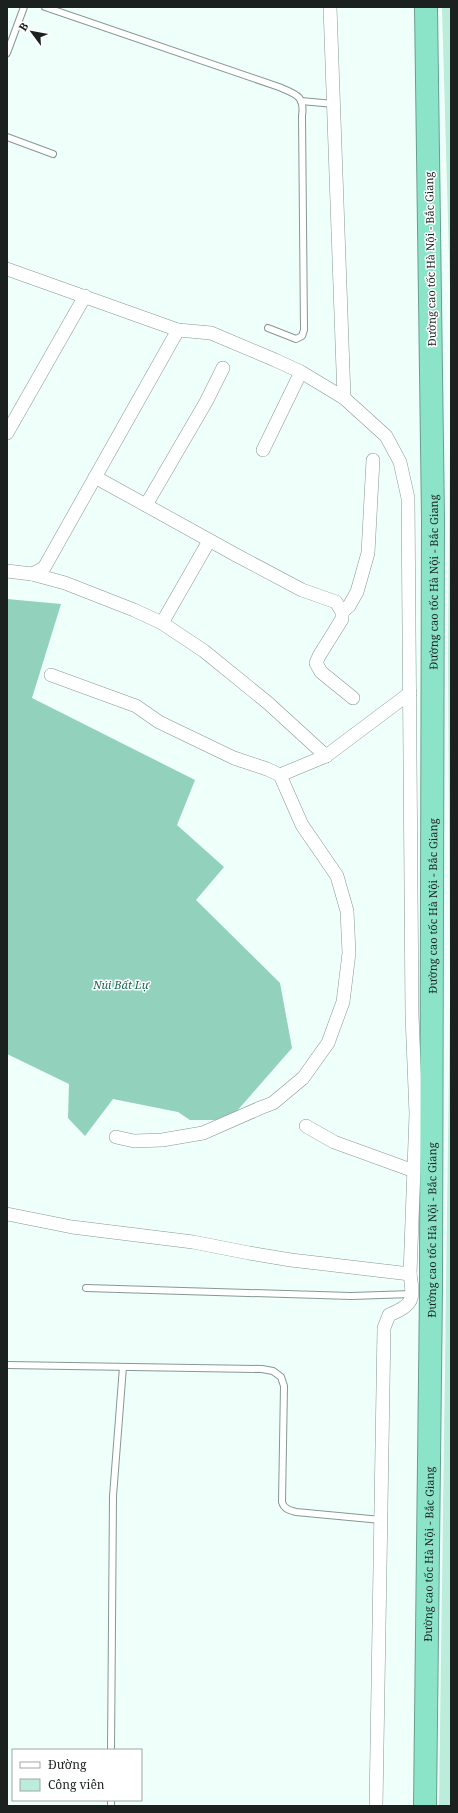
<svg xmlns="http://www.w3.org/2000/svg" width="458" height="1813" font-family="'Noto Serif',serif">
	<style>
		.green { fill: #bcecdb }
		.forest { fill: #92d1bc }
		.lines { fill: none; stroke-linecap: round; stroke-linejoin: round }
		.service-casing { stroke: #869892; stroke-width: 8 }
		.minor-casing { stroke: #869892; stroke-width: 14 }
		.motorway-casing { stroke: #64a08d; stroke-width: 24 }
		.service { stroke: #fff; stroke-width: 6 }
		.minor { stroke: #fff; stroke-width: 13 }
		.motorway { stroke: #8ce4c8; stroke-width: 22 }
		.labels { text-anchor: middle; dominant-baseline: central; stroke-width: 3; stroke-linejoin: round; paint-order: stroke }
		.street-label { font-size: 11px; fill: #1a211f; stroke: #fff }
		.park-label { font-size: 11px; font-style: italic; fill: #166652; stroke: #fff }
	</style>
	<rect width="100%" height="100%" fill="#effff9"/>
	<!-- green -->
	<polygon class="green" points="442,7 451,7 451,1806 439,1806 450,996 448,653 451,326"/>
	<!-- forest -->
	<polygon class="forest" points="7,599 61,604 32,698 195,780 177,825 224,867 196,900 280,983 292,1048 229,1120 190,1120 178,1112 113,1099 85,1136 68,1118 69,1084 7,1054"/>
	<g class="lines">
		<defs>
			<g id="service">
				<path d="M45,7L279,87C296,94 305,96 302,116L304,330L302,336L296,339L268,328"/>
				<polyline points="7,53 24,7"/>
				<polyline points="301,101 334,104"/>
				<polyline points="7,137 53,154"/>
				<polyline points="86,1288 351,1296 412,1294"/>
				<path d="M7,1365L262,1369L273,1371L281,1377L284,1386L282,1502C284,1509 289,1510 296,1512L381,1520"/>
				<polyline points="111,1750 113,1496 123,1367"/>
				<polyline points="111,1806 111,1800"/>
			</g>
			<g id="minor">
				<polyline points="330,7 344,398"/>
				<polyline points="7,269 178,330 211,333 275,360 301,372 344,398 386,436 400,462 408,498 412,1015 416,1114 410,1274 291,1260 249,1253 193,1242 72,1227 7,1214"/>
				<polyline points="7,433 85,296"/>
				<polyline points="263,450 301,372"/>
				<polyline points="95,477 236,555 302,590 336,602 342,612 342,619 319,656 316,663 321,672 353,698"/>
				<polyline points="146,505 206,402 223,368"/>
				<polyline points="7,571 32,574 65,583 134,610 162,623 204,651 268,703 326,756"/>
				<polyline points="32,574 44,568 178,330"/>
				<polyline points="342,612 349,606 357,592 368,553 373,460"/>
				<polyline points="162,623 209,541"/>
				<polyline points="51,675 136,706 159,722 234,758 267,769 280,775 326,756 410,693"/>
				<polyline points="306,1126 334,1142 414,1171"/>
				<polyline points="116,1137 134,1141 162,1140 203,1133 260,1108 273,1103 303,1078 328,1043 343,1002 349,953 347,911 337,876 302,825 280,775"/>
				<path d="M376,1806L384,1328L389,1315C414,1304 414,1300 410,1274"/>
			</g>
			<g id="motorway">
				<path id="s1" d="M425,1806L431,1290L433,519L426,7"/>
			</g>
		</defs>
		<!-- service casing -->
		<use href="#service" class="service-casing"/>
		<!-- minor casing -->
		<use href="#minor" class="minor-casing"/>
		<!-- motorway casing -->
		<use href="#motorway" class="motorway-casing"/>
		<!-- service -->
		<use href="#service" class="service"/>
		<!-- minor -->
		<use href="#minor" class="minor"/>
		<!-- motorway -->
		<use href="#motorway" class="motorway"/>
	</g>
	<g class="labels">
		<!-- street labels -->
		<g class="street-label">
			<text transform="translate(430 259) rotate(-91)">Đường cao tốc Hà Nội - Bắc Giang</text>
			<text stroke="none"><textPath href="#s1" startOffset="1224">Đường cao tốc Hà Nội - Bắc Giang</textPath></text>
			<text stroke="none"><textPath href="#s1" startOffset="900">Đường cao tốc Hà Nội - Bắc Giang</textPath></text>
			<text stroke="none"><textPath href="#s1" startOffset="576">Đường cao tốc Hà Nội - Bắc Giang</textPath></text>
			<text stroke="none"><textPath href="#s1" startOffset="252">Đường cao tốc Hà Nội - Bắc Giang</textPath></text>
		</g>
		<!-- park labels -->
		<g class="park-label">
			<text x="121" y="984">Núi Bất Lự</text>
		</g>
	</g>
	<!-- border -->
	<rect width="458" height="1813" fill="none" stroke="#1a211f" stroke-width="16"/>
	<!-- legend -->
	<rect x="12" y="1749" width="130" height="52" fill="#ffffff" stroke="#a3a6a5"/>
	<rect x="20" y="1762" width="20" height="6" fill="#ffffff" stroke="#a3a6a5"/>
	<text x="48" y="1769" font-size="12" fill="#1a211f">Đường</text>
	<rect x="20" y="1779" width="20" height="12" fill="#bcecdb" stroke="#a3a6a5"/>
	<text x="48" y="1789" font-size="12" fill="#1a211f">Công viên</text>
	<!-- north arrow -->
	<g transform="translate(32 32) rotate(302)" stroke="#ffffff" stroke-width="3" paint-order="stroke">
	<path d="M0-3L7 15L0 10L-7 15Z" fill="#1a211f"/>
	<text y="-6" font-size="11" font-weight="bold" text-anchor="middle" fill="#1a211f">B</text>
	</g>
</svg>
